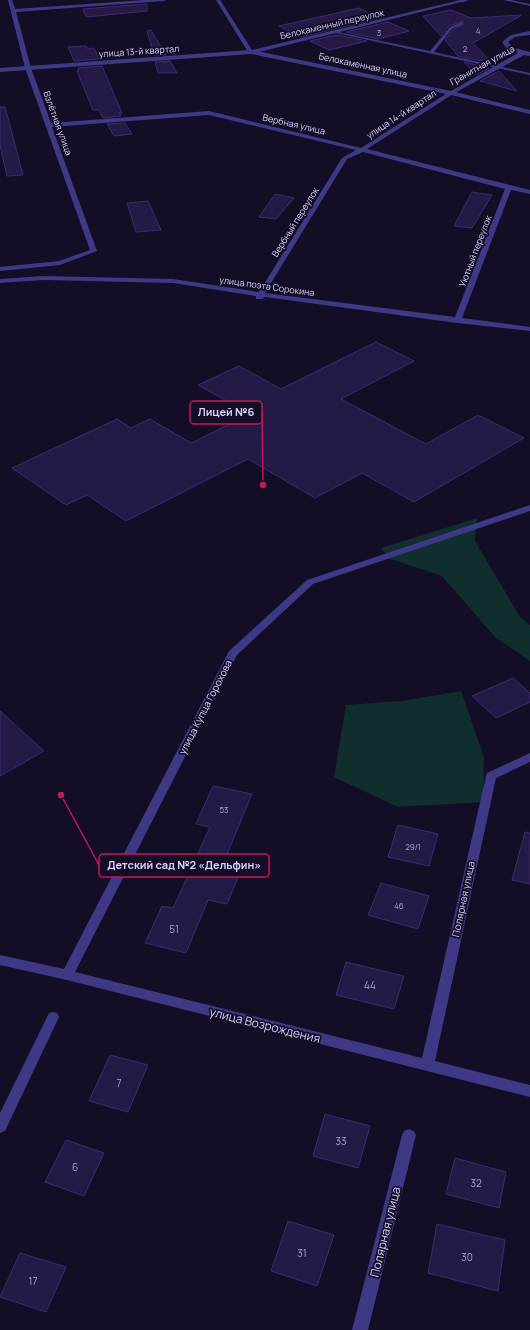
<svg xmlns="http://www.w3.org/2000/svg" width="530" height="1330" font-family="Manrope,sans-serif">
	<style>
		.green { fill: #112e2f }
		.building { fill: #251946; stroke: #3d2b73 }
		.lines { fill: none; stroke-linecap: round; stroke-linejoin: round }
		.service { fill: #3e3885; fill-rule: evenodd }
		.minor { fill: #3e3885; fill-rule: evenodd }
		.tertiary { fill: #3e3885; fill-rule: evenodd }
		.labels { text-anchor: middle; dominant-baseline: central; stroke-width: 3.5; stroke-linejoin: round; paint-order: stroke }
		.number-label { font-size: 8px; fill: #aca4d1 }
		.far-street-label { font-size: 9px; fill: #d9d2ff; stroke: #130e25 }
		.street-label { font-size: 10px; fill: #d9d2ff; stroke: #130e25 }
		.near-number-label { font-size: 10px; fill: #aca4d1 }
		.near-street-label { font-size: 12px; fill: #d9d2ff; stroke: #130e25 }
		.leader { fill: none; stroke: #c2185b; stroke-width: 1.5 }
		.callout-dot { fill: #c2185b; stroke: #130e25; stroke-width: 1.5 }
		.callout { fill: #130e25; stroke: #c2185b; stroke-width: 1.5 }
		.callout-label { font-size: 11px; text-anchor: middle; font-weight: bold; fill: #d9d2ff }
	</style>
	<rect width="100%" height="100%" fill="#130e25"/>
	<!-- green -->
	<g class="green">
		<polygon points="477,518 475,541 520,617 530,625 530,661 495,637 442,576 390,559 381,548"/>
		<polygon points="461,691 484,757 483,802 398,807 334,777 346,705 402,701"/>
	</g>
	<!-- building -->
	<g class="building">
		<polygon points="147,4 147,11 86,17 83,9"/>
		<polygon points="359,8 379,18 301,37 279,26"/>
		<polygon points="451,10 471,18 522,15 473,43 492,63 458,56 445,40 453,30 464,24 463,21 449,26 441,36 423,16"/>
		<polygon points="388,22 409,31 378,39 346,32"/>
		<polygon points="151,30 166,55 154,55 147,31"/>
		<polygon points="336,35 367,41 329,50 310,41"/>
		<polygon points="86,46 88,49 94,48 99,59 74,61 68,47"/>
		<polygon points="170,61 177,73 158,73 155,62"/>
		<polygon points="464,62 489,68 476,75"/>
		<polygon points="102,66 122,113 119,113 121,116 103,118 99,110 93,110 77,71 79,71 78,68"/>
		<polygon points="499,71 517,91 480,81"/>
		<polygon points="0,107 5,107 23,175 7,176 0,145"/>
		<polygon points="125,123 132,134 114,136 107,124"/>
		<polygon points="472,192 492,195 472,228 454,226"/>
		<polygon points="275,194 294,198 276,219 259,217"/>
		<polygon points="148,201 161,230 136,232 127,203"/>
		<polygon points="376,342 414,361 341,399 426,444 478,415 524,438 414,502 362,473 315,498 248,459 126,521 87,495 66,505 12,468 117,419 131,428 150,419 191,443 250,414 198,385 239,366 281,389"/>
		<polygon points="513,678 530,693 530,702 496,718 472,696"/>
		<polygon points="0,711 44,751 0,776"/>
		<polygon points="213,786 252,794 225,859 244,863 227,904 208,900 186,953 145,943 162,906 173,908 210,827 196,824"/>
		<polygon points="398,825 438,834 429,866 388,857"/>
		<polygon points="525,832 530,833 530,884 512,880"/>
		<polygon points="381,883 429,896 418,929 368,915"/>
		<polygon points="346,962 404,976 394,1009 336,995"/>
		<polygon points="110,1055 148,1065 128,1112 89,1101"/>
		<polygon points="325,1114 370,1126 358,1168 313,1156"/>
		<polygon points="66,1140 104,1153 84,1196 45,1182"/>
		<polygon points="455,1158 506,1172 499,1208 446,1194"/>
		<polygon points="288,1221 334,1235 317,1286 271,1271"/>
		<polygon points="437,1224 505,1240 498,1291 428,1273"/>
		<polygon points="20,1253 66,1267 46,1312 0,1297"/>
	</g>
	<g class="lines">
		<!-- service -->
		<g class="service">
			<polygon points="462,0 469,0 463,2 461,1"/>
			<polygon points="503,0 511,0 530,4 530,6"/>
			<polygon points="462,22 463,24 452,29 434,52 530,73 530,75 331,32 333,31 430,51 450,27"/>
		</g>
		<!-- minor -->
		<g class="minor">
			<path d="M8,0H12L15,9L144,0H166L164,1L16,12L31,68L51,123L209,111L361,148L449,92L518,53L507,49L502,42L511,35L530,31V35L515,37L508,42L514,48L530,52V56L524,55L453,94L367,149L530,190V194L511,190L462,318L530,327V331L457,323L265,297L262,299H256V296L173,283L44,280L0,283V279L44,276L173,279L259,292L342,158L356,150L209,115L52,127L97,251L60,265L0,271V267L59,261L90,250L25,68ZM363,152L505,189L455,317L265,293L347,159Z"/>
			<polygon points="216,0 220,0 252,50 460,0 465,1 251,54 248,52"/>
			<polygon points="530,505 530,511 313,584 237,655 75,972 422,1058 486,776 487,773 530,753 530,762 496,778 435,1061 530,1085 530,1097 67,980 0,965 0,955 64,969 229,651 307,580"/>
			<polygon points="53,1012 57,1013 59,1017 5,1131 0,1133 0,1113 49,1013"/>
			<polygon points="409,1129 414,1131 416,1135 368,1330 352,1330 402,1135 404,1131"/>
		</g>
		<!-- tertiary -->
		<polygon class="tertiary" points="251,50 451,91 530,110 530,114 451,95 251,54 0,72 0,68"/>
	</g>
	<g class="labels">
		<!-- number labels -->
		<g class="number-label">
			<text x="478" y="30">4</text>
			<text x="379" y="32">3</text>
			<text x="465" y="48">2</text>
			<text x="224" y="809">53</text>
			<text x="413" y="846">29/1</text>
			<text x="399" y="905">46</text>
		</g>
		<!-- far-street labels -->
		<g class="far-street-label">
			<text transform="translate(332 24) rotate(-13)">Белокаменный переулок</text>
			<text transform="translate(139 51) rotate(-4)">улица 13-й квартал</text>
			<text transform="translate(363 65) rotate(12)">Белокаменная улица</text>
			<text transform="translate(482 65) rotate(-29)">Гранитная улица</text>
			<text transform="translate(401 114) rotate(-33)">улица 14-й квартал</text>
			<text transform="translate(58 123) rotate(70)">Взлётная улица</text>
			<text transform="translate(294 124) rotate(13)">Вербная улица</text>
			<text transform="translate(295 222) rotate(-58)">Вербный переулок</text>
			<text transform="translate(475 251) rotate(-69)">Уютный переулок</text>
			<text transform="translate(267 286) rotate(8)">улица поэта Сорокина</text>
		</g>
		<!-- street labels -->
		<g class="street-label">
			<text transform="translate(205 707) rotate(-63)">улица Купца Горохова</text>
			<text transform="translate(463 899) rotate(-78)">Полярная улица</text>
		</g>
		<!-- near-number labels -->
		<g class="near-number-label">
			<text x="174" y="929">51</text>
			<text x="370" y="985">44</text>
			<text x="119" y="1083">7</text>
			<text x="341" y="1141">33</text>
			<text x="75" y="1167">6</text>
			<text x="476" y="1183">32</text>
			<text x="302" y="1253">31</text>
			<text x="467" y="1257">30</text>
			<text x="33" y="1281">17</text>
		</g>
		<!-- near-street labels -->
		<g class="near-street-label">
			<text transform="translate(265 1025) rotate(14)">улица Возрождения</text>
			<text transform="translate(385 1232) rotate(-76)">Полярная улица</text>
		</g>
	</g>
	<!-- callouts -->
	<path class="leader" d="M263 485L262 412M61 795L99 865"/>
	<g class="callout-dot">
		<circle cx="263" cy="485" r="4"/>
		<circle cx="61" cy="795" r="4"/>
	</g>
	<g class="callout">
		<rect x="190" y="401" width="72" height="23" rx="4"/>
		<rect x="99" y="854" width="170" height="23" rx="4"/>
	</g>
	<g class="callout-label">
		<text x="226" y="416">Лицей №6</text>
		<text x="184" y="869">Детский сад №2 «Дельфин»</text>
	</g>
</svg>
